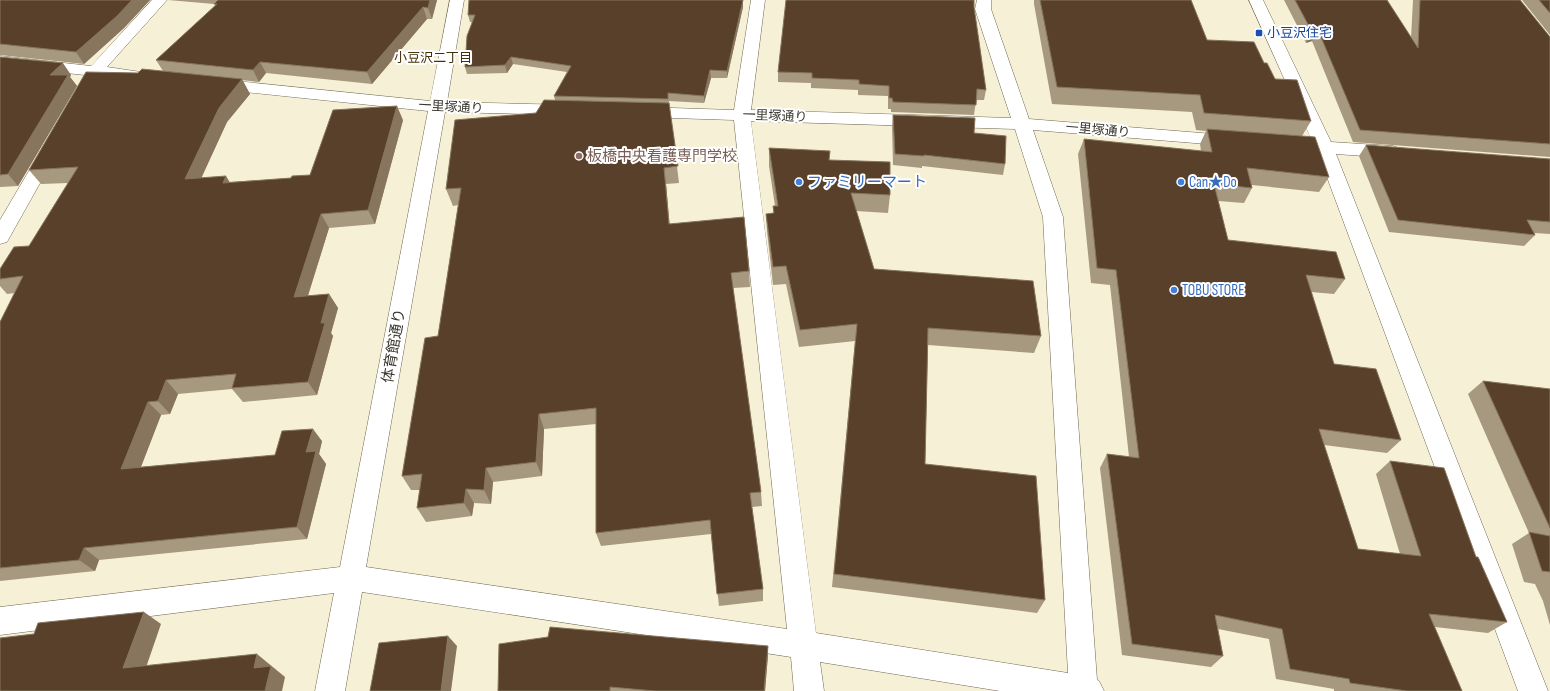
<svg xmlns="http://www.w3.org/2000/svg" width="1550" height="691" font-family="'Sofia Sans Condensed','Noto Sans JP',sans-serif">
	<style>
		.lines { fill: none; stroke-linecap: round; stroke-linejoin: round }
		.minor-casing { stroke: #6e6852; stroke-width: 1 }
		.minor { fill: #fff; fill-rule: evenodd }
		.wall { fill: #a79880 }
		.shaded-wall { fill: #87755e }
		.building { fill: #58402b; stroke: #87755e }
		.transit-dot { fill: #1a4fb4; stroke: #fff; stroke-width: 1.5 }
		.education-dot { fill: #8d6e63; stroke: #fff; stroke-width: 1.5 }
		.shop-dot { fill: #3f7fe0; stroke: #fff; stroke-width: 1.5 }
		.labels { text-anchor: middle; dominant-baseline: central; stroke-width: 4; stroke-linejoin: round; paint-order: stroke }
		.far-transit-label { font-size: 13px; fill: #164399; stroke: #fff; text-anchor: start }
		.far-neighbourhood-label { font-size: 13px; fill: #45310a; stroke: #fff }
		.far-street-label { font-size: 13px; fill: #39372d; stroke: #fff }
		.education-label { font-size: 15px; fill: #785e54; stroke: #fff; text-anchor: start }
		.shop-label { font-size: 15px; fill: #366cbe; stroke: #fff; text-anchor: start }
		.street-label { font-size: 15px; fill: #39372d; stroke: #fff }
	</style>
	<rect width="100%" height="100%" fill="#f6f0d6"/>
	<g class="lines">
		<defs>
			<g id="minor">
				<polygon points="152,0 167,0 107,67 148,73 150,76 148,79 142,81 100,76 96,84 90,85 84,84 82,80 85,75 0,66 0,56 91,66"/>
				<path d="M450,0H464L447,102L569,105L575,106L578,110L575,114L569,115L445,112L366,567L787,629L734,120L641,117L635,116L632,112L635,108L641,107L734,110L751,0H765L751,110L1011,118L975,9L977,0H991V9L1029,119L1238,136L1241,140L1238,144L1232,146L1033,130L1063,217L1097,680L1099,681L1104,691H1000L820,662L824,691H794L791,657L362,592L345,691H315L334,593L0,635V607L340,567L428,111L216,89L210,88L208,84L210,80L216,79L430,101ZM751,121L1015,129L1043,217L1068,673L816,633Z"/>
				<polygon points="1249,0 1263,0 1331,142 1393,146 1399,148 1402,152 1399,156 1393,158 1336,154 1548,691 1518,691 1318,153 1282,149 1279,145 1282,141 1288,139 1312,141"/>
				<polygon points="49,145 55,147 58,151 7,242 0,244 0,220 43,147"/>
			</g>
		</defs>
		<!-- minor casing -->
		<use href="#minor" class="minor-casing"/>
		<!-- minor -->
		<use href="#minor" class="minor"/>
	</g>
	<!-- wall -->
	<g class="wall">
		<polygon points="0,0 150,0 124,28 84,64 0,55"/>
		<polygon points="168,0 437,0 432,19 427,19 372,84 266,73 259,82 242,80 250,94 227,122 201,178 229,182 291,178 310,175 403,120 375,224 329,228 308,296 329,294 338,308 331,333 333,336 317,395 243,402 232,389 178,394 170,414 161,415 141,467 275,455 322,441 319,454 326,464 307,539 99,560 95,571 0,581 0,322 15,293 7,294 0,286 0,279 29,246 68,183 41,184 29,170 138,73 163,71 156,60 215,6 214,4"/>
		<polygon points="743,0 743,7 727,78 711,78 704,103 669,101 679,183 666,184 669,223 749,271 750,287 733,288 761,492 762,506 752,507 763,589 763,601 719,606 711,534 601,546 596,533 596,424 544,429 542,476 493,482 491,504 474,503 472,516 426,522 417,508 420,490 411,490 402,476 438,336 458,205 453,206 446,189 536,113 555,100 554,96 567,72 513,64 507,73 467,74 465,67 472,22 470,22 468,15"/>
		<polygon points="1034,0 1191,0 1207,40 1264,63 1275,79 1311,121 1302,136 1329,177 1319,192 1252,185 1252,188 1244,203 1218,201 1228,240 1345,279 1334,294 1311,292 1334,364 1401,440 1387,453 1324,445 1358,549 1400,554 1376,474 1390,461 1476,557 1507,622 1488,633 1435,627 1462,691 1334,691 1334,689 1276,679 1269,639 1218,629 1223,656 1211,667 1122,655 1100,468 1107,454 1129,457 1110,285 1091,283 1078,154 1084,139 1201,151 1200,144 1206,131 1196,130 1192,112 1052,104 1034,4"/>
		<polygon points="1284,0 1387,0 1411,38 1413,0 1520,0 1550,37 1550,157 1353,142 1312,41 1306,43"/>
		<polygon points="1522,0 1550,0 1550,35"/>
		<polygon points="974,7 986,90 984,100 976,100 974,115 891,112 891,109 888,109 888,96 858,95 858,90 811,88 811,83 778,82 778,72"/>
		<polygon points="0,57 71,75 70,77 77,86 18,186 0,187"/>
		<polygon points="893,115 974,133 1005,164 1003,175 922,166 922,168 893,165 892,126"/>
		<polygon points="1366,145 1550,159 1550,234 1534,233 1535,235 1524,246 1389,232 1359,156"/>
		<polygon points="769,148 829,160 890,195 888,213 856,211 874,269 1041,336 1034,353 928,345 925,464 1045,600 1037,613 832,587 855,341 799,347 786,284 773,285 767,231 766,214 773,213 773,206 775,206 769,166"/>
		<polygon points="1483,381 1550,389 1550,625 1543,601 1535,584 1524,582 1512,544 1529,533 1468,394"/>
		<polygon points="768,646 768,655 765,691 498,691"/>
	</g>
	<!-- shaded-wall -->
	<g class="shaded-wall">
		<polygon points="132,0 150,0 124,28 84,64 76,52"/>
		<polygon points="430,0 437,0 432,19 428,8"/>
		<polygon points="743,0 743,7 727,78 727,71"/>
		<polygon points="423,7 427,19 372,84 367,72"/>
		<polygon points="1318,30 1312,41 1306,43 1312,32"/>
		<polygon points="511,57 513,64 507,73 505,65"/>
		<polygon points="260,62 266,73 259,82 253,70"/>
		<polygon points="63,63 71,75 70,77 77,86 18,186 8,174 50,75"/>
		<polygon points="710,70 711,78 704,103 704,96"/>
		<polygon points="242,79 250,94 227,122 194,194 185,179 219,108"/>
		<polygon points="397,106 403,120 375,224 368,210"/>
		<polygon points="664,168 666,184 671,240 669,224"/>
		<polygon points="226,176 235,191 223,183"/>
		<polygon points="321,214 329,228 303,311 294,297"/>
		<polygon points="329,294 338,308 331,333 333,336 317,395 308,382 321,323"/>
		<polygon points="166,380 178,394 170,414 158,401"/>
		<polygon points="148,402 161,415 135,482 121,469"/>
		<polygon points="539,414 544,429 542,476 536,462"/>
		<polygon points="313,429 322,441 319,454 326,464 307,539 297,527 306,452"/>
		<polygon points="486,468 493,482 491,504 484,490"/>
		<polygon points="466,489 474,503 472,516 464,503"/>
		<polygon points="84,548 99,560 95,571 79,560"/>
		<polygon points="144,612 161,624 142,679 123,668"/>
		<polygon points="448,636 457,646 451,691 441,691"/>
		<polygon points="768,646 768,655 765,691 764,691"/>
		<polygon points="257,654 285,677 282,691 265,691 254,668"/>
	</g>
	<!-- building -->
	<g class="building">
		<polygon points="0,0 132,0 117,16 76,52 0,44"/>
		<polygon points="218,0 430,0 428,8 423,7 367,72 260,62 253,70 156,60 217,4 214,4"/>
		<polygon points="469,0 743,0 727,71 710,70 704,96 668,93 668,99 554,96 571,66 511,57 505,65 465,67 467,36 475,15 468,15"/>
		<polygon points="786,0 974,0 974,7 986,90 977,89 976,105 893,102 892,98 889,98 889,86 859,84 859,80 812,78 812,73 778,72"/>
		<polygon points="1040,0 1191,0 1207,40 1254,42 1264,63 1267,63 1275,79 1297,80 1311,121 1204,113 1200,95 1057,87"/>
		<polygon points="1295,0 1387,0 1418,48 1420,0 1520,0 1550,37 1550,144 1360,130 1318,30 1312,32"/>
		<polygon points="1539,0 1550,0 1550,13"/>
		<polygon points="0,57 63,63 50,75 68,75 8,174 0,175"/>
		<polygon points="142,69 242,79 219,108 185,179 226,176 223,183 291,178 292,176 310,175 333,110 397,106 368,210 321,214 294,297 329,294 321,323 325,323 308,382 232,388 236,374 166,380 158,401 148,402 121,469 275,455 282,431 313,429 306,452 316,451 297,527 84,548 79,560 0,568 0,322 23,276 0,279 0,269 14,247 29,246 78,167 29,170 86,72 138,73"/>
		<polygon points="544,100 669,103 678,166 664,168 669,224 744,217 749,271 731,273 761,492 750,493 763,589 717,594 710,520 596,533 596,408 539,414 536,462 486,468 484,490 466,489 464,503 417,508 422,474 402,476 425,338 438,336 461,188 446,189 455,120 536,113"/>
		<polygon points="893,115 975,118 974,133 1006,136 1005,164 924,155 924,156 895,154"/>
		<polygon points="1207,129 1315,137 1329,177 1247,168 1252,188 1214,184 1228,240 1336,252 1345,279 1306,275 1334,364 1376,369 1401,440 1319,429 1358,549 1421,556 1390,461 1444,468 1476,557 1478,557 1507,622 1429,614 1462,691 1407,691 1350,683 1349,679 1290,669 1282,629 1215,615 1223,656 1132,644 1107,454 1139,458 1116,270 1097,268 1084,139 1212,152"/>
		<polygon points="1366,145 1550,159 1550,222 1527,220 1535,235 1398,220"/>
		<polygon points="769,148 830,151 829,160 890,162 890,195 851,193 874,269 1033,281 1041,336 928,328 925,464 1036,476 1045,600 834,574 857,324 800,330 786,266 773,267 766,214 774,213 773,206 778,206"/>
		<polygon points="1483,381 1550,389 1550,528"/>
		<polygon points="1529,532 1550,536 1550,572 1542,571"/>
		<polygon points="144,612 123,668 257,654 254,668 271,666 265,691 0,691 0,638 34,634 38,623"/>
		<polygon points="550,627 768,646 764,691 655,691 610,687 610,691 498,691 499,644 548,637"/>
		<polygon points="448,636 441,691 370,691 379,643"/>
	</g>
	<!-- markers -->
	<rect class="transit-dot" x="1255" y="29" width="8" height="8" rx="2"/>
	<circle class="education-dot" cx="579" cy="156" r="4"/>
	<g class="shop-dot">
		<circle cx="799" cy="182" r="4"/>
		<circle cx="1181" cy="182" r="4"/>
		<circle cx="1174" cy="290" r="4"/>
	</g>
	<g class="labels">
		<!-- far-transit labels -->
		<g class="far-transit-label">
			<text x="1267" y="33">小豆沢住宅</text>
		</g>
		<!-- far-neighbourhood labels -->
		<g class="far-neighbourhood-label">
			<text x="433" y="58">小豆沢二丁目</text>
		</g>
		<!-- far-street labels -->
		<g class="far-street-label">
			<text transform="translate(451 107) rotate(3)">一里塚通り</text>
			<text transform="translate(775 116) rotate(2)">一里塚通り</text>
			<text transform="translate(1098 130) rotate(5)">一里塚通り</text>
		</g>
		<!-- education labels -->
		<g class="education-label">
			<text x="587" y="156">板橋中央看護専門学校</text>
		</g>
		<!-- shop labels -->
		<g class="shop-label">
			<text x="807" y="182">ファミリーマート</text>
			<text x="1189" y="182">Can★Do</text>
			<text x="1182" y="290">TOBU STORE</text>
		</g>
		<!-- street labels -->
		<g class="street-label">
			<text transform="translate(394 346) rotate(-80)">体育館通り</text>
		</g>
	</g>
</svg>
